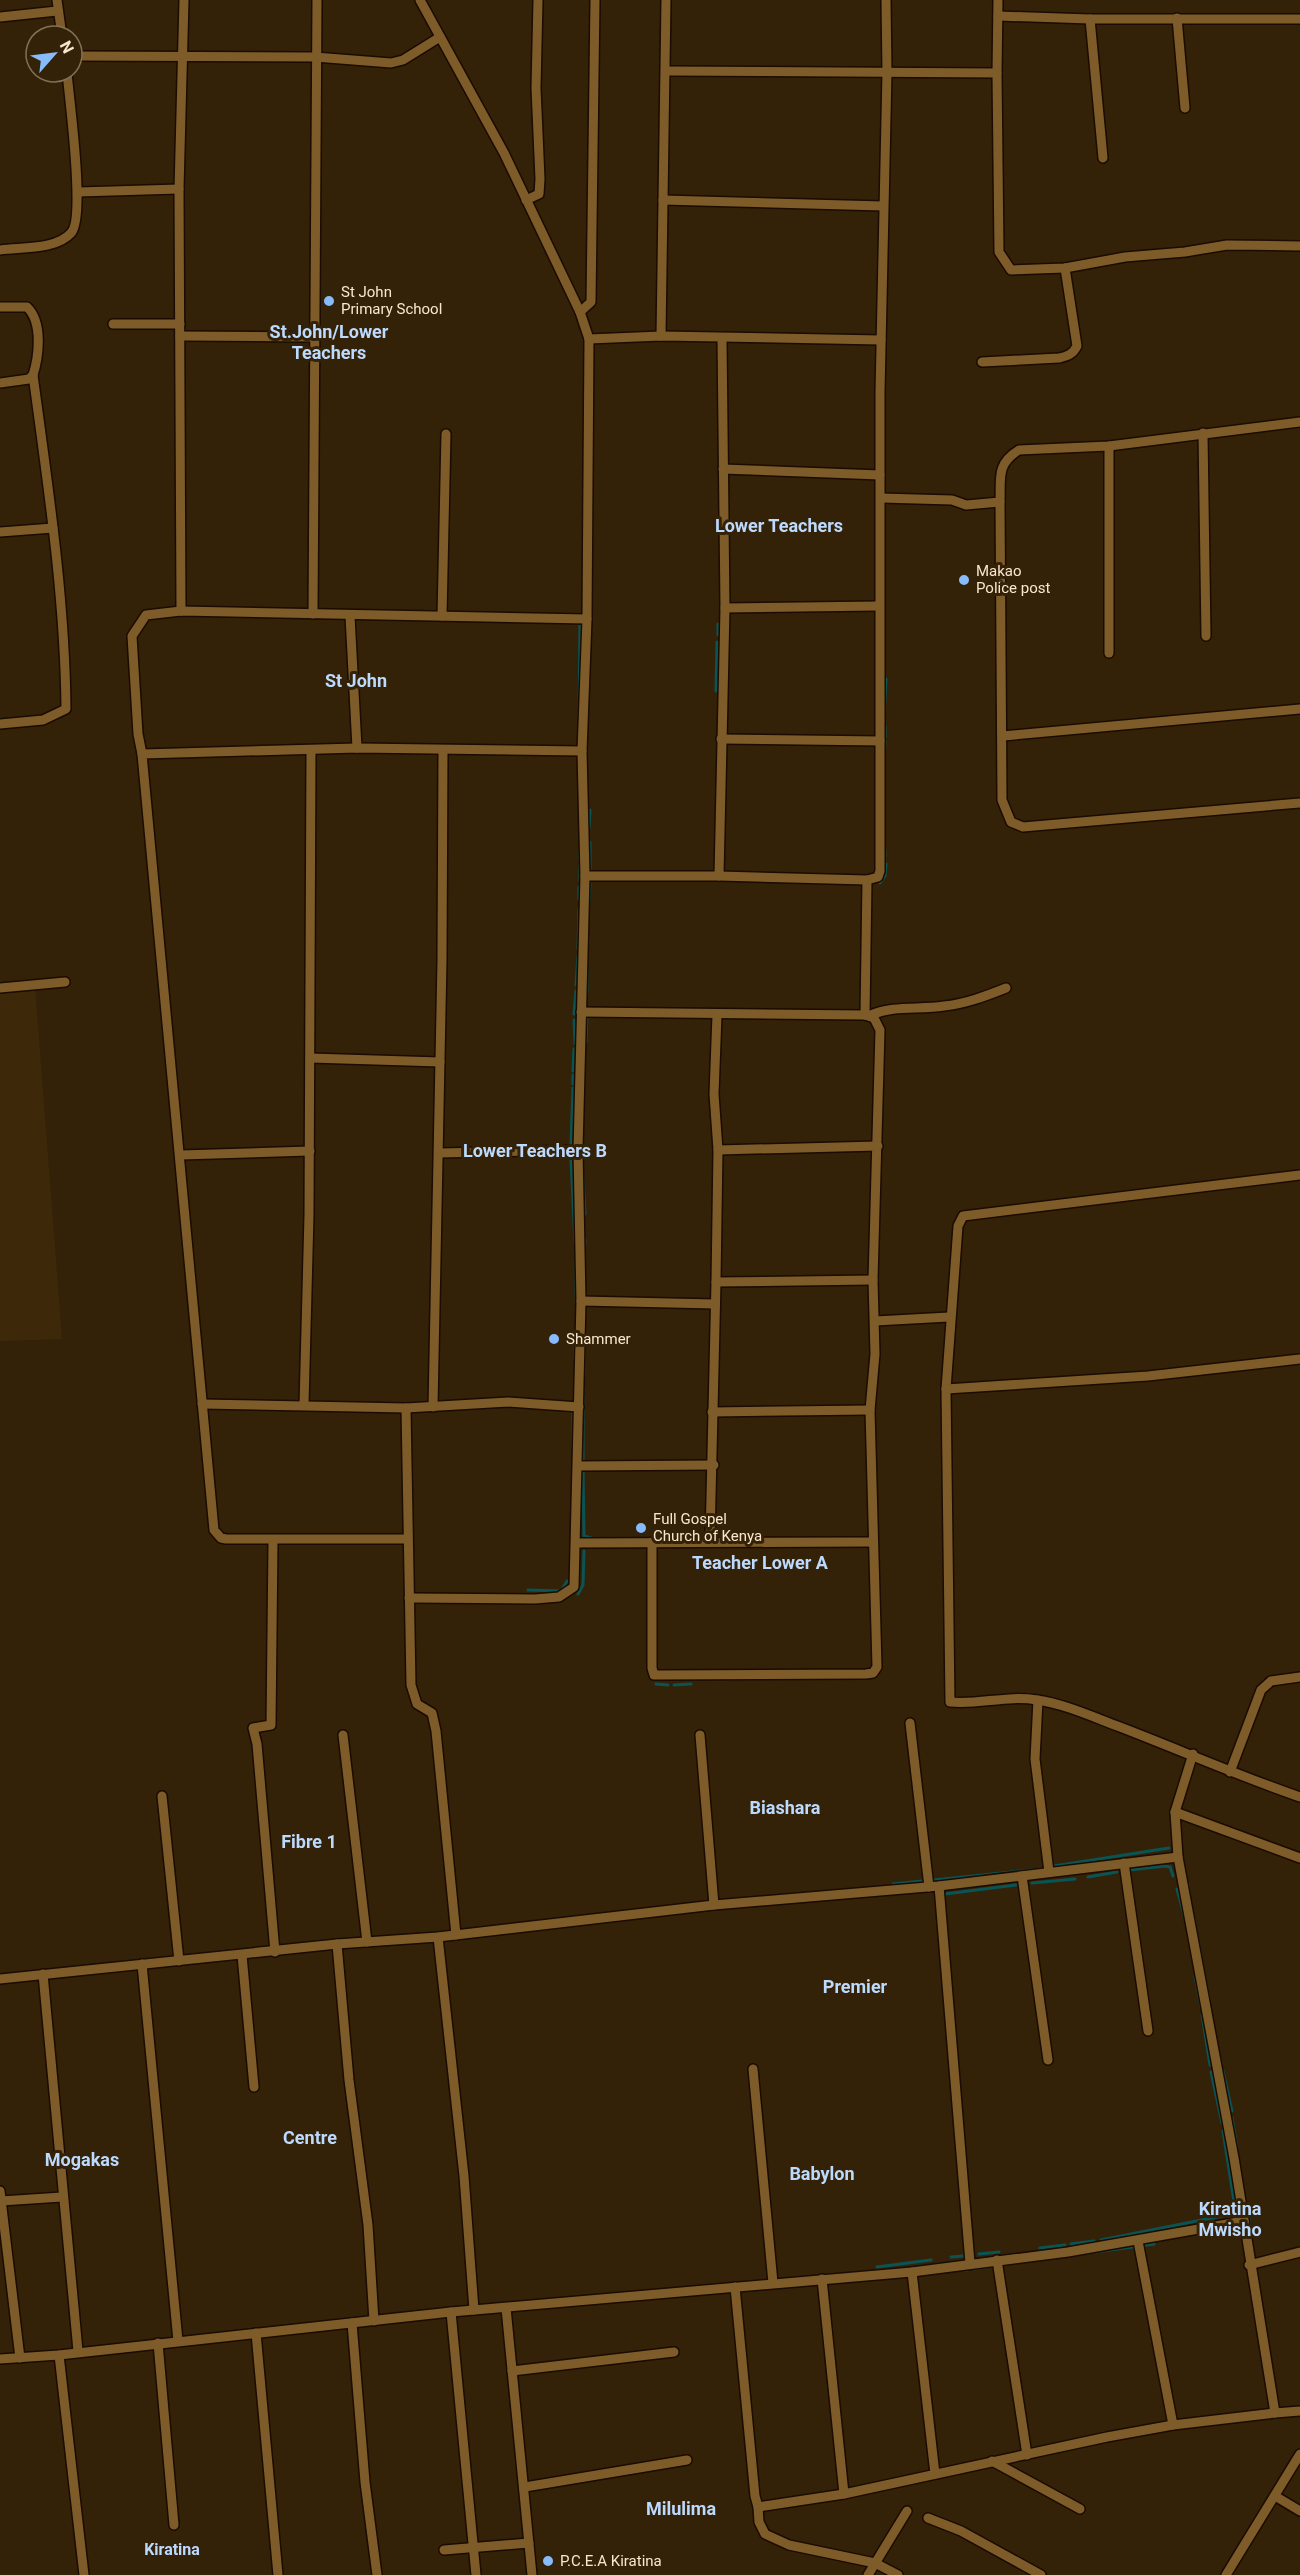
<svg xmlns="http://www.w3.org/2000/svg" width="1300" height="2575" font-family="Roboto,sans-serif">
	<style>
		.built { fill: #3d290a }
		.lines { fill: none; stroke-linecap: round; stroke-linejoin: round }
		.stream { stroke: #095454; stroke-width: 3 }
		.street-casing { stroke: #1b0b00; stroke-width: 12 }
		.street { stroke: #7d5c2a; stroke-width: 9 }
		.poi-dot { fill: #87bbfb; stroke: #342208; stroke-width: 2 }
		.labels { text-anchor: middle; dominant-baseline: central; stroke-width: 6; stroke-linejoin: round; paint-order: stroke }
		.poi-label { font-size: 15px; fill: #f9e6cc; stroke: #342208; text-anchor: start }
		.neighbourhood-label { font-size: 16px; font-weight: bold; fill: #bcd9fe; stroke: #342208 }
		.quarter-label { font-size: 18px; font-weight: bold; fill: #bcd9fe; stroke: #342208 }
	</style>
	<rect width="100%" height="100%" fill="#342208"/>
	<!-- built -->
	<polygon class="built" points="35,988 62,1339 0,1341 0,992"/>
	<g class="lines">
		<!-- stream -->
		<g class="stream">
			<polyline points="718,635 718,624"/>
			<polyline points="716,691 717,642"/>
			<polyline points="884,717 886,679"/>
			<polyline points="579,718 580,624"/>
			<polyline points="885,726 885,737"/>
			<polyline points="884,758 885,741"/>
			<polyline points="589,828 590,810"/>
			<polyline points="884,840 885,856"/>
			<polyline points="590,842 590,869"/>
			<polyline points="580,851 580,860"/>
			<polyline points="580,880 580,865"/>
			<polyline points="880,883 885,876 886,864"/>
			<polyline points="579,899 579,887"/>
			<polyline points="589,902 590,883"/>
			<polyline points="578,949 579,909"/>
			<polyline points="587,959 588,937"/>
			<polyline points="576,985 578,956"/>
			<polyline points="587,992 587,969"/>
			<polyline points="574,1014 576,991"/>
			<polyline points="574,1020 575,1044"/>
			<polyline points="586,1042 587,1014"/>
			<polyline points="573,1071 574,1049"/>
			<polyline points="573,1084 573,1075"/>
			<polyline points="571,1144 573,1088"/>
			<polyline points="571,1160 575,1242"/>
			<polyline points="583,1177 585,1214"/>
			<polyline points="576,1251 576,1296"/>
			<polyline points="584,1253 585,1240"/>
			<polyline points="575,1337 576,1329"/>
			<polyline points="575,1360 575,1347"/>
			<polyline points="584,1375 584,1349"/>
			<polyline points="573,1448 573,1411"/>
			<polyline points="583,1460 583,1386"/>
			<polyline points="583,1468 584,1536 595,1539"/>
			<polyline points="720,1537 734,1538"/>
			<polyline points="528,1590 561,1591 567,1581"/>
			<polyline points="578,1594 583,1585 584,1551"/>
			<polyline points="656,1684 668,1685"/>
			<polyline points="674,1685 691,1684"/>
			<polyline points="1054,1866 1169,1848"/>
			<polyline points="1129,1870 1165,1866 1170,1867 1173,1876"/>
			<polyline points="1088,1877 1117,1872"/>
			<polyline points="934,1880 1041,1869"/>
			<polyline points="1032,1883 1075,1879"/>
			<polyline points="893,1884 922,1881"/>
			<polyline points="1188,1884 1189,1893"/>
			<polyline points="1177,1889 1186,1922"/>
			<polyline points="945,1894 1016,1885"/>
			<polyline points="1193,1914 1209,1999"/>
			<polyline points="1195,1976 1201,2007"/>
			<polyline points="1202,2015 1210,2065"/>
			<polyline points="1218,2050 1221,2063"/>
			<polyline points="1223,2071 1232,2111"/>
			<polyline points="1211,2072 1222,2123"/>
			<polyline points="1232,2118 1237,2148"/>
			<polyline points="1223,2131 1235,2208"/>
			<polyline points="1245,2200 1251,2231"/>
			<polyline points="1101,2240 1227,2215"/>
			<polyline points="1071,2244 1094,2241"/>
			<polyline points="1040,2248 1065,2245"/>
			<polyline points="979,2254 999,2252"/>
			<polyline points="951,2257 963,2256"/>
			<polyline points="1022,2262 1154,2244"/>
			<polyline points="877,2267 931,2260"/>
			<polyline points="974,2269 992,2266"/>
			<polyline points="959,2270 967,2270"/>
		</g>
		<defs>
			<g id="street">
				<polyline points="57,0 62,36"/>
				<polyline points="420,0 504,153 580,312 589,339 661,336 881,340"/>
				<polyline points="998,16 1090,19 1300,19"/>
				<polyline points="0,17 57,11"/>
				<polyline points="1177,18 1185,108"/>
				<polyline points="1090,19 1103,158"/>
				<polyline points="72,56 315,57 391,63 403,60 440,37"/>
				<polyline points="667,71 997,73 998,0"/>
				<polyline points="997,73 999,252 1011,270 1065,268 1125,257 1185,252 1227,245 1300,246"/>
				<polyline points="78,192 179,189"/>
				<polyline points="526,200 539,194 540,179 536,88 538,0"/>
				<polyline points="663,200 883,206"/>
				<path d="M0,250C21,247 56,250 71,233C86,218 69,98 67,72"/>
				<path d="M0,307H27C43,322 39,356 33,375L29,379L0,383"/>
				<polyline points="580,312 591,302 595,0"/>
				<polyline points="113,324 180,324"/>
				<polyline points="180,336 313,337"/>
				<polyline points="661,336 666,0"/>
				<path d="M982,362L1059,358C1068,356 1073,354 1077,346L1065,268"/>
				<path d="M1300,422L1109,446L1019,450C996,464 1001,478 1000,502L1002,800L1011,822L1023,827L1300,803"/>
				<polyline points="1203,433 1206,636"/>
				<polyline points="723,469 880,475"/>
				<polyline points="881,498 952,500 966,505 1000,502"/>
				<polyline points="0,532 53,528"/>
				<polyline points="725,608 879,606"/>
				<polyline points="181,611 179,189 184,0"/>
				<polyline points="313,614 317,0"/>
				<polyline points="350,616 357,748"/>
				<polyline points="442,616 446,434"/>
				<polyline points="1109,653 1109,446"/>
				<path d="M0,724L43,720L66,709C65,598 48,486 33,375"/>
				<polyline points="1003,736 1300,709"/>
				<polyline points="721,739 880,741"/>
				<polyline points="142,754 138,734 132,636 146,615 181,611 587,619"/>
				<polyline points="585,876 719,876 867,880 878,877 880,871 880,392 887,72 886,0"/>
				<polyline points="719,876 725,608 722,338"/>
				<polyline points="0,988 65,982"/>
				<polyline points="581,1012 865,1015 874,1018 880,1030 873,1280 875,1354 870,1410 877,1667 873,1673 866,1674 654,1675 652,1668 652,1542"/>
				<polyline points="865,1015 867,880"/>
				<path d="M871,1015C894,1005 919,1010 944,1006C965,1004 986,996 1006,988"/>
				<polyline points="310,1058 440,1062"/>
				<polyline points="718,1150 878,1146"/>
				<polyline points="439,1153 578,1150"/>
				<polyline points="181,1155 310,1151"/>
				<path d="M1300,1175L963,1216L958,1226L946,1389L950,1702C979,1705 1007,1695 1037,1700C1065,1704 1093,1717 1120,1727C1180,1750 1239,1776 1300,1797"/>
				<polyline points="716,1282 873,1280"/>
				<polyline points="581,1301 715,1304"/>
				<polyline points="875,1321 949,1317"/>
				<polyline points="946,1389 1148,1376 1300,1359"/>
				<polyline points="202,1404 406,1408 508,1402 579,1407"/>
				<polyline points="304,1405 309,1215 311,751"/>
				<polyline points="433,1407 442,960 443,750"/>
				<polyline points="406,1408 411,1685 417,1704 432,1713 436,1731 456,1935"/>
				<polyline points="712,1412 870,1410"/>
				<polyline points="578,1466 714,1465"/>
				<polyline points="407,1539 226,1539 221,1538 214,1530 142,754 357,748 582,751"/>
				<polyline points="710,1540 716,1282 718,1150 714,1094 717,1015"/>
				<polyline points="273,1541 271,1725 253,1728 257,1744 275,1952"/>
				<polyline points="577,1543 873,1542"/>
				<polyline points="409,1598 535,1599 559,1597 574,1587 581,1301 578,1150 585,876 582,751 587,619 589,339"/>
				<polyline points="1038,1700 1035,1759 1049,1872"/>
				<polyline points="910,1723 929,1887"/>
				<polyline points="343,1735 367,1942"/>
				<polyline points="700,1735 714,1905"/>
				<polyline points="1193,1754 1175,1812 1178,1857 1234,2158 1275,2413 1300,2411"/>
				<polyline points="1230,1772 1261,1690 1271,1681 1300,1677"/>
				<polyline points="162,1796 179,1961"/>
				<polyline points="1175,1812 1300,1858"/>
				<polyline points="1124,1863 1148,2031"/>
				<polyline points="1022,1876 1048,2060"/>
				<polyline points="939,1886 970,2263"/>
				<polyline points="438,1937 464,2176 474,2310"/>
				<polyline points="337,1944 349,2080 368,2225 374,2321"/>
				<polyline points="242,1955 254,2087"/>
				<polyline points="142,1964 178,2341"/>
				<polyline points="43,1974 78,2351"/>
				<polyline points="0,1979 337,1944 438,1937 714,1905 939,1886 1178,1857"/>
				<polyline points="753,2069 773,2283"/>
				<polyline points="0,2191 20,2358"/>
				<polyline points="1,2201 62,2197"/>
				<polyline points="1138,2241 1173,2425"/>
				<polyline points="997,2260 1027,2455"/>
				<polyline points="1249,2265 1300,2252"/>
				<polyline points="912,2272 935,2474"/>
				<polyline points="822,2279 844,2494"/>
				<polyline points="735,2287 755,2496 758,2507 844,2494 1107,2437 1173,2425 1275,2413"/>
				<polyline points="506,2308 532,2575"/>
				<polyline points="451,2312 476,2575"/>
				<polyline points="352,2323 365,2482 377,2575"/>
				<polyline points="256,2333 278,2575"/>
				<polyline points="158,2343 174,2525"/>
				<polyline points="59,2355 84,2575"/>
				<polyline points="0,2359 59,2355 451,2312 912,2272 1068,2252 1244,2221"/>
				<polyline points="512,2371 674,2352"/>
				<polyline points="992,2461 1080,2509"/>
				<polyline points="525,2487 687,2460"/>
				<polyline points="1275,2496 1300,2511"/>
				<polyline points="758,2507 759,2522 765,2534 789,2545 875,2563 898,2575"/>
				<polyline points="928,2518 961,2531 1041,2575"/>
				<polyline points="444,2550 529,2543"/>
				<polyline points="868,2575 907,2511"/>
				<polyline points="1226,2575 1300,2454"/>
			</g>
		</defs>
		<!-- street casing -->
		<use href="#street" class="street-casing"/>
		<!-- street -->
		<use href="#street" class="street"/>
	</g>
	<!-- markers -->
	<g class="poi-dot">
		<circle cx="329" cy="301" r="6"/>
		<circle cx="964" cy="580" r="6"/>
		<circle cx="554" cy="1339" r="6"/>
		<circle cx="641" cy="1528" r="6"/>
		<circle cx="548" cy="2561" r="6"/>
	</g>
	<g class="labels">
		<!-- poi labels -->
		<g class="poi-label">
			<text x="341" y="292">St John<tspan x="341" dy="17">Primary School</tspan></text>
			<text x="976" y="571">Makao<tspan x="976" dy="17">Police post</tspan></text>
			<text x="566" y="1339">Shammer</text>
			<text x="653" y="1519">Full Gospel<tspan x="653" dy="17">Church of Kenya</tspan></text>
			<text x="560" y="2561">P.C.E.A Kiratina</text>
		</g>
		<!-- neighbourhood labels -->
		<g class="neighbourhood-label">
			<text x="172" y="2549">Kiratina</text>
		</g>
		<!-- quarter labels -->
		<g class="quarter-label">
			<text x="329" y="331">St.John/Lower<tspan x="329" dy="21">Teachers</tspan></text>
			<text x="779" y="525">Lower Teachers</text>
			<text x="356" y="680">St John</text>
			<text x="535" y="1150">Lower Teachers B</text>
			<text x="760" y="1562">Teacher Lower A</text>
			<text x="785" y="1807">Biashara</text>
			<text x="309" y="1841">Fibre 1</text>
			<text x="855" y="1986">Premier</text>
			<text x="310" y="2137">Centre</text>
			<text x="82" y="2159">Mogakas</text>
			<text x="822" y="2173">Babylon</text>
			<text x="1230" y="2208">Kiratina<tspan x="1230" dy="21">Mwisho</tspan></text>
			<text x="681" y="2508">Milulima</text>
		</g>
	</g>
	<!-- north arrow -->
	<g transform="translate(54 54) rotate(62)"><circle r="28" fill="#342208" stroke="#837056" stroke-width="1.5"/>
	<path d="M0-4.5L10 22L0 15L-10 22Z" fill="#87bbfb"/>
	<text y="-9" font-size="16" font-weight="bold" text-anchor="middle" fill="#f9e6cc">N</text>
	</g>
</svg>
